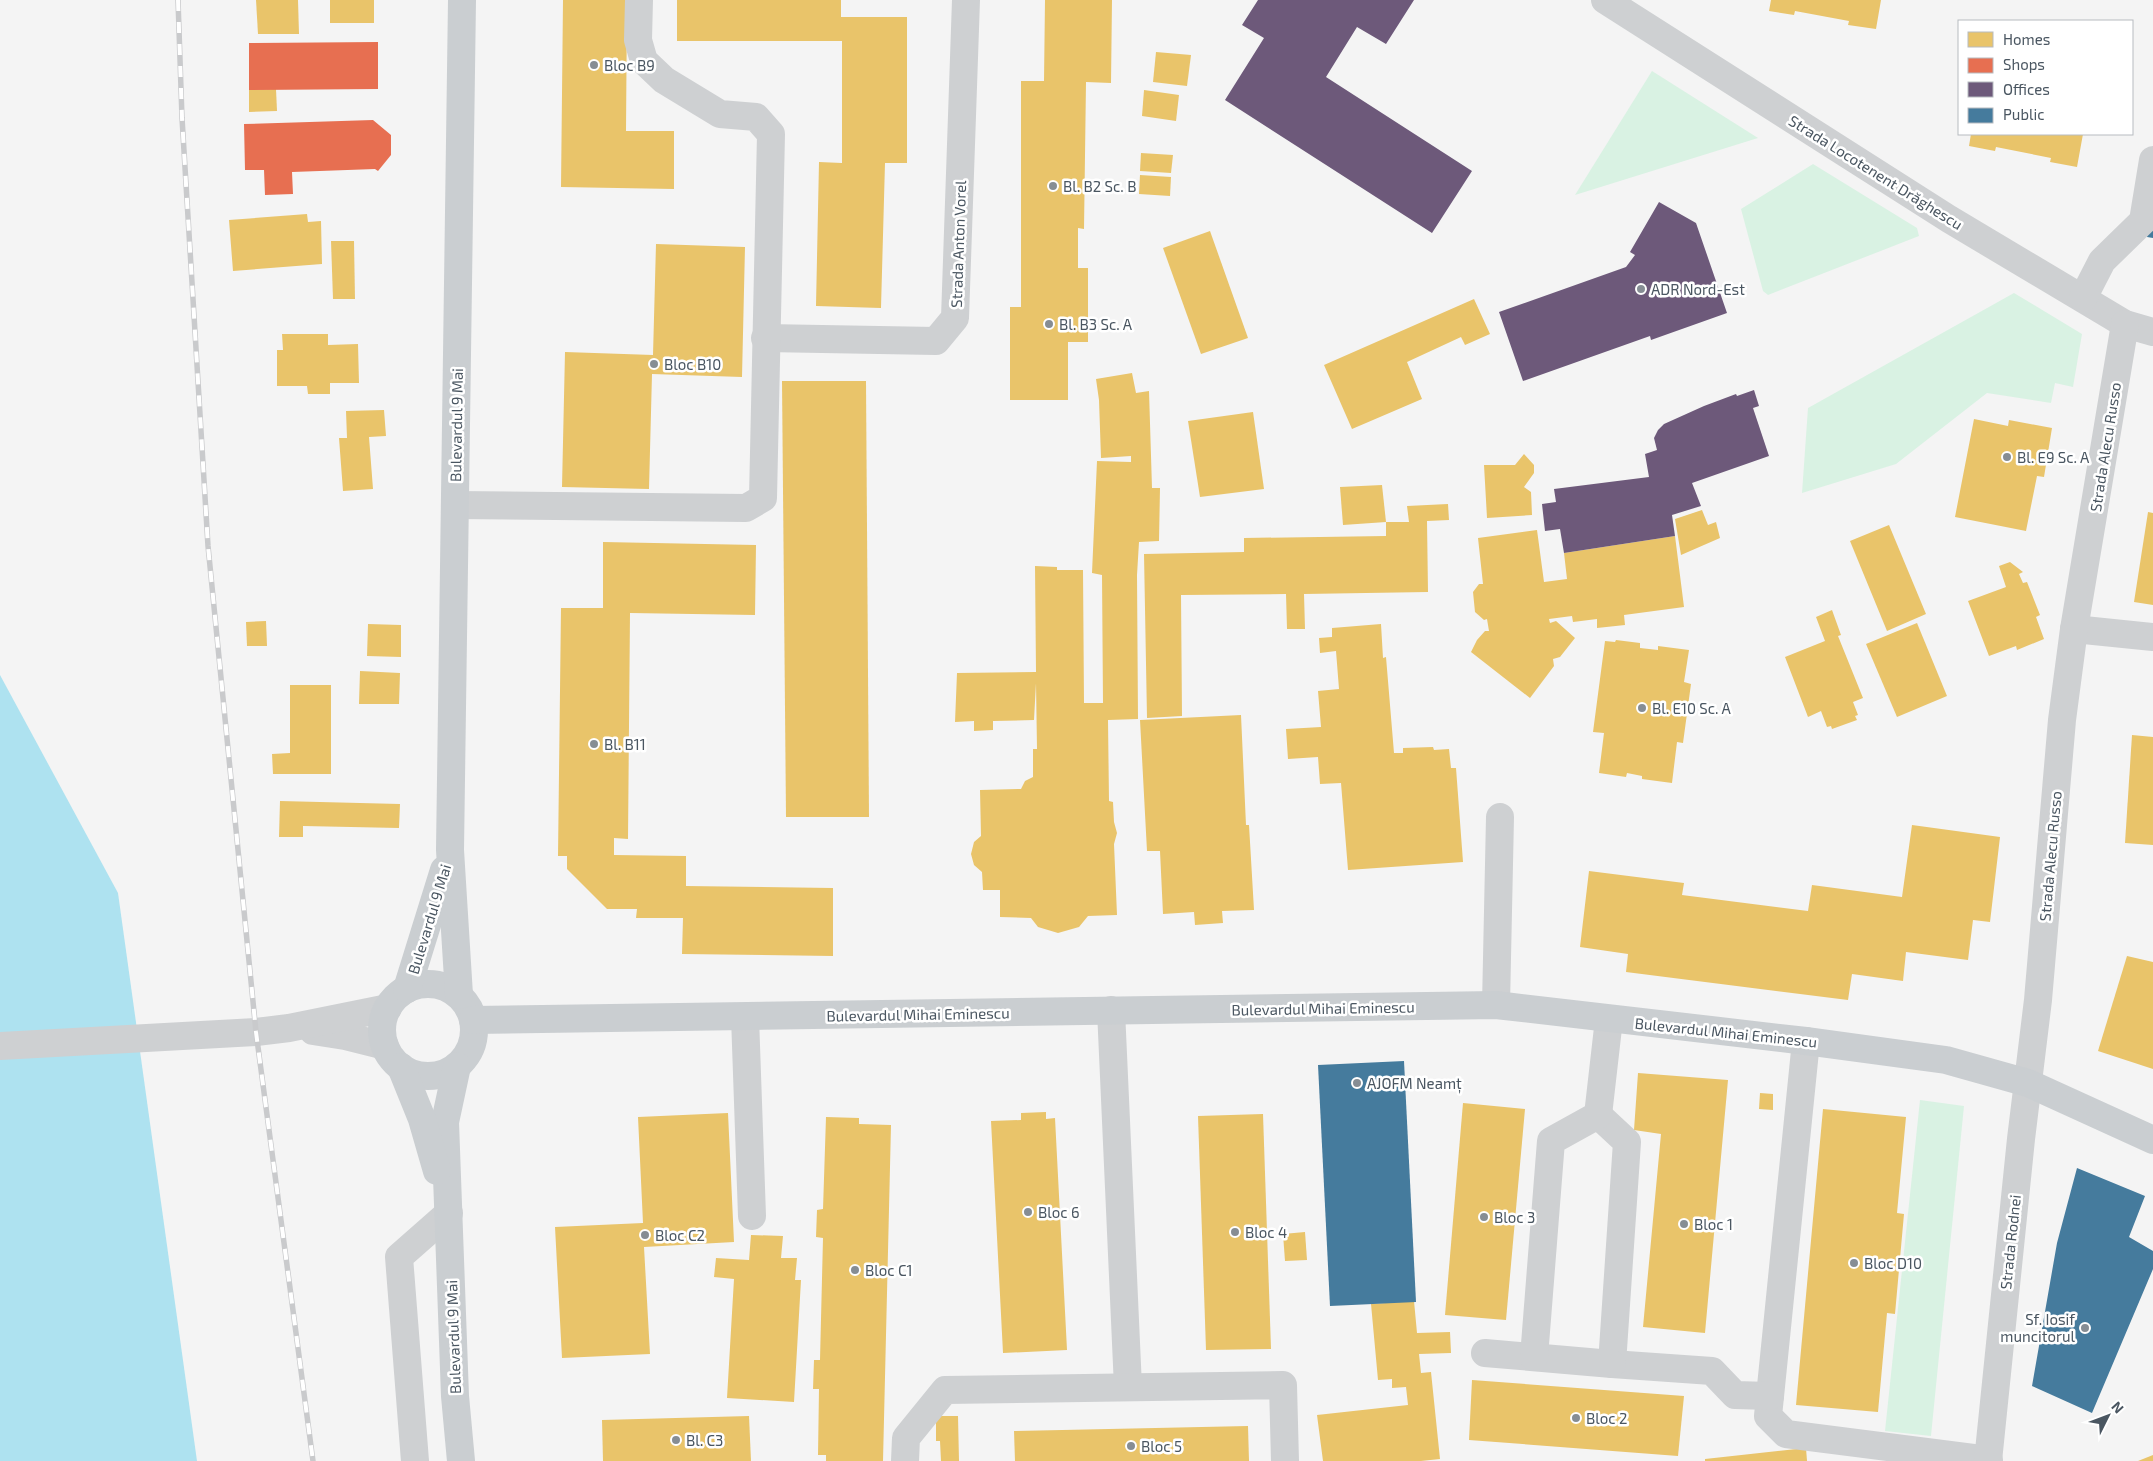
<svg xmlns="http://www.w3.org/2000/svg" width="2153" height="1461" font-family="'Exo 2',sans-serif">
	<style>
		.green { fill: #d9f2e3 }
		.water { fill: #aee2f0 }
		.homes { fill: #e9c46a }
		.shops { fill: #e76f51 }
		.offices { fill: #6d597a }
		.public { fill: #457b9d }
		.lines { fill: none; stroke-linecap: round; stroke-linejoin: round }
		.minor { stroke: #ced0d2; stroke-width: 28 }
		.major { stroke: #caced1; stroke-width: 28 }
		.rail-casing { stroke: #c9cacc; stroke-width: 5.5 }
		.rail { stroke: #fff; stroke-width: 4; stroke-dasharray: 11; stroke-linecap: butt }
		.poi-dot { fill: #868d94; stroke: #fff; stroke-width: 2 }
		.labels { text-anchor: middle; dominant-baseline: central; stroke-width: 5; stroke-linejoin: round; paint-order: stroke }
		.poi-label { font-size: 15px; fill: #4a5661; stroke: #fff; text-anchor: start }
		.street-label { font-size: 15px; fill: #4a5661; stroke: #fff }
	</style>
	<rect width="100%" height="100%" fill="#f4f4f4"/>
	<!-- green -->
	<g class="green">
		<polygon points="1652,71 1758,138 1575,195"/>
		<polygon points="1813,164 1917,228 1919,236 1768,295 1763,291 1741,209"/>
		<polygon points="2014,293 2082,334 2073,387 2055,383 2051,403 1987,393 1896,464 1802,493 1808,408"/>
		<polygon points="1920,1100 1964,1106 1931,1436 1885,1431"/>
	</g>
	<!-- water -->
	<polygon class="water" points="0,675 118,893 197,1461 0,1461"/>
	<!-- homes -->
	<g class="homes">
		<polygon points="256,0 298,0 299,34 258,34"/>
		<rect x="330" y="0" width="44" height="23"/>
		<polygon points="563,0 627,0 626,131 674,131 674,189 561,187"/>
		<polygon points="677,0 841,0 841,17 907,17 907,163 885,163 881,308 816,306 819,162 842,163 842,41 677,41"/>
		<polygon points="1045,0 1112,0 1111,83 1086,82 1084,229 1078,228 1078,268 1088,268 1088,342 1068,342 1068,400 1010,400 1010,307 1021,307 1021,81 1044,81"/>
		<polygon points="1771,0 1881,0 1876,29 1848,25 1849,21 1795,11 1794,15 1769,11"/>
		<polygon points="1156,52 1191,55 1187,86 1153,82"/>
		<polygon points="276,89 277,111 249,112 249,90"/>
		<polygon points="1144,90 1179,95 1176,121 1142,116"/>
		<polygon points="1971,134 2083,134 2077,167 2050,162 2051,158 1996,147 1995,151 1969,146"/>
		<polygon points="1141,153 1173,155 1171,173 1140,171"/>
		<polygon points="1140,175 1171,177 1170,196 1139,194"/>
		<polygon points="307,214 308,222 321,221 322,264 233,271 229,220"/>
		<polygon points="1210,231 1248,338 1201,354 1163,248"/>
		<polygon points="331,241 354,241 355,299 333,299"/>
		<polygon points="656,244 745,247 742,377 652,374 649,489 562,487 565,352 653,355"/>
		<polygon points="1474,299 1490,334 1465,345 1461,337 1407,362 1422,399 1352,429 1324,365"/>
		<polygon points="282,334 328,334 328,345 358,344 359,383 330,383 330,394 308,394 307,386 277,386 277,350 283,350"/>
		<polygon points="1132,373 1136,393 1149,391 1152,488 1160,488 1159,541 1139,542 1137,575 1138,719 1108,720 1109,801 1113,802 1114,822 1117,833 1114,844 1117,915 1088,916 1079,927 1058,933 1038,927 1031,918 1000,917 1000,890 983,890 982,872 974,865 971,854 974,842 981,836 980,790 1021,789 1025,781 1033,777 1033,749 1037,749 1036,683 1034,720 993,721 993,730 974,731 974,721 955,722 957,673 1036,672 1035,566 1057,567 1057,570 1083,570 1084,703 1103,703 1102,575 1092,573 1097,461 1131,462 1131,456 1101,458 1099,400 1096,379"/>
		<polygon points="782,381 866,381 869,817 786,817"/>
		<polygon points="384,410 386,436 369,437 373,489 343,491 339,438 347,438 346,411"/>
		<polygon points="1253,412 1264,489 1200,497 1188,421"/>
		<polygon points="1974,419 2008,426 2009,420 2052,428 2044,477 2037,476 2026,531 1955,517"/>
		<polygon points="1524,454 1534,465 1534,473 1524,487 1531,492 1532,515 1487,518 1484,465 1515,465"/>
		<polygon points="1382,485 1386,522 1343,525 1340,487"/>
		<polygon points="1448,504 1449,520 1427,521 1428,592 1304,594 1305,629 1287,629 1286,594 1181,595 1182,716 1147,718 1144,554 1244,552 1244,538 1386,536 1386,522 1409,522 1407,506"/>
		<polygon points="1702,510 1708,525 1716,522 1720,538 1681,555 1675,519"/>
		<polygon points="2148,512 2153,513 2153,605 2134,602"/>
		<polygon points="1889,525 1926,614 1887,631 1850,541"/>
		<polygon points="1537,530 1544,582 1567,579 1564,553 1675,536 1684,607 1624,615 1625,625 1597,628 1597,619 1573,622 1572,616 1549,619 1550,623 1556,621 1575,638 1560,657 1553,659 1554,666 1530,698 1471,652 1477,640 1485,631 1489,631 1487,619 1484,620 1475,612 1473,592 1479,584 1483,584 1478,538"/>
		<polygon points="603,542 756,545 755,615 630,613 628,839 614,838 614,855 686,856 686,886 833,888 833,956 682,954 683,918 636,918 637,909 607,909 567,869 567,856 558,856 561,608 603,608"/>
		<polygon points="2010,562 2023,572 2019,574 2023,583 2027,582 2040,615 2036,617 2044,639 2017,650 2016,646 1989,656 1968,601 2006,587 1999,566"/>
		<polygon points="1832,610 1841,635 1838,636 1863,698 1853,702 1858,715 1855,716 1857,720 1832,729 1831,726 1827,727 1821,711 1808,717 1785,657 1825,641 1816,617"/>
		<polygon points="266,621 267,646 247,646 246,622"/>
		<polygon points="1917,623 1947,696 1897,717 1866,644"/>
		<polygon points="368,624 401,625 401,657 367,656"/>
		<polygon points="1381,624 1383,658 1386,657 1394,753 1403,753 1403,748 1433,747 1434,750 1449,749 1451,768 1456,768 1463,862 1348,870 1341,783 1320,784 1318,757 1288,759 1286,729 1321,727 1318,691 1339,689 1336,651 1320,653 1319,638 1332,637 1332,628"/>
		<polygon points="1616,640 1640,643 1640,648 1658,650 1658,646 1689,650 1684,682 1691,684 1683,743 1677,742 1672,783 1642,779 1642,776 1627,773 1626,777 1599,773 1604,733 1593,732 1605,641 1615,642"/>
		<polygon points="360,671 400,673 399,704 359,704"/>
		<polygon points="290,685 331,685 331,774 273,774 272,754 290,753"/>
		<polygon points="1241,715 1246,825 1249,825 1254,910 1222,911 1223,923 1195,925 1194,912 1163,914 1160,851 1147,851 1140,720"/>
		<polygon points="2132,735 2153,737 2153,845 2125,843"/>
		<polygon points="280,801 400,804 399,828 303,826 303,837 279,837"/>
		<polygon points="1912,825 2000,837 1990,922 1973,920 1968,960 1906,952 1903,981 1852,974 1848,1000 1626,972 1628,954 1580,947 1589,871 1684,883 1682,895 1808,911 1812,885 1902,897"/>
		<polygon points="2127,956 2153,962 2153,1069 2098,1051"/>
		<polygon points="1638,1073 1728,1080 1705,1333 1643,1327 1661,1134 1634,1130"/>
		<polygon points="1760,1093 1773,1094 1773,1110 1759,1109"/>
		<polygon points="1463,1103 1525,1109 1506,1320 1445,1315"/>
		<polygon points="1823,1109 1906,1117 1897,1213 1904,1214 1895,1314 1887,1313 1878,1412 1796,1405"/>
		<polygon points="1046,1112 1046,1119 1055,1118 1067,1350 1003,1353 991,1121 1021,1120 1021,1113"/>
		<polygon points="728,1113 734,1242 644,1247 650,1354 562,1358 555,1227 643,1223 638,1117"/>
		<polygon points="1263,1114 1271,1349 1206,1350 1198,1116"/>
		<polygon points="826,1117 859,1118 859,1124 891,1125 883,1461 826,1461 826,1455 818,1455 819,1389 813,1389 814,1360 820,1360 823,1238 816,1237 817,1210 823,1209"/>
		<polygon points="1305,1232 1307,1260 1285,1261 1283,1234"/>
		<polygon points="751,1235 783,1236 781,1258 797,1258 795,1280 801,1280 794,1402 727,1398 734,1279 714,1277 716,1258 749,1260"/>
		<polygon points="1414,1301 1417,1333 1450,1332 1451,1353 1419,1354 1421,1373 1431,1372 1440,1459 1421,1461 1323,1461 1317,1415 1408,1405 1406,1387 1392,1388 1392,1379 1378,1380 1371,1304"/>
		<polygon points="1472,1380 1684,1396 1678,1456 1469,1440"/>
		<polygon points="749,1416 751,1461 603,1461 602,1420"/>
		<polygon points="936,1416 958,1416 959,1461 941,1461 940,1441 936,1441"/>
		<polygon points="1248,1426 1249,1461 1015,1461 1014,1431"/>
		<polygon points="1806,1448 1807,1461 1705,1461 1705,1459"/>
		<polygon points="2153,1455 2153,1461 2138,1461"/>
	</g>
	<!-- shops -->
	<g class="shops">
		<polygon points="378,42 378,89 249,90 249,43"/>
		<polygon points="373,120 391,135 391,155 378,171 375,169 292,172 293,194 265,195 264,170 245,170 244,124"/>
	</g>
	<!-- offices -->
	<g class="offices">
		<polygon points="1258,0 1414,0 1386,44 1357,27 1326,77 1472,171 1432,233 1225,100 1264,38 1242,25"/>
		<polygon points="1659,202 1696,223 1727,313 1651,340 1650,336 1523,381 1499,312 1626,267 1635,255 1630,252"/>
		<polygon points="1754,390 1759,406 1753,408 1769,456 1692,483 1701,506 1672,515 1675,536 1564,553 1560,529 1545,531 1542,504 1556,502 1554,489 1649,477 1645,454 1657,450 1654,438 1658,430 1664,424 1704,406 1736,394 1737,396"/>
	</g>
	<!-- public -->
	<g class="public">
		<polygon points="2152,210 2153,210 2153,238 2147,237"/>
		<polygon points="1404,1061 1416,1302 1330,1306 1318,1065"/>
		<polygon points="2077,1168 2145,1196 2129,1237 2153,1251 2153,1269 2092,1413 2032,1386 2057,1243"/>
	</g>
	<g class="lines">
		<!-- minor -->
		<g class="minor">
			<polyline points="1605,0 1949,219 2125,324 2153,332"/>
			<polyline points="2083,298 2102,261 2143,221 2153,160"/>
			<polyline points="765,338 936,341 955,318 966,0"/>
			<polyline points="455,505 746,508 763,498 771,134 756,117 720,114 664,80 644,61 638,40 639,0"/>
			<polyline points="2074,629 2153,637"/>
			<polyline points="1496,1005 1500,817"/>
			<polyline points="1111,1010 1128,1387"/>
			<polyline points="745,1017 752,1216"/>
			<polyline points="313,1031 345,1036 385,1046"/>
			<polyline points="1806,1041 1768,1416 1786,1434 1989,1460"/>
			<polyline points="0,1046 256,1032 289,1028 388,1008"/>
			<polyline points="1598,1115 1627,1142 1612,1364 1712,1371 1735,1395 1770,1396"/>
			<polyline points="1485,1353 1612,1364"/>
			<polyline points="1534,1357 1551,1141 1598,1115 1609,1019"/>
			<polyline points="415,1461 399,1257 449,1213"/>
			<polyline points="905,1461 906,1438 945,1390 1283,1385 1285,1461"/>
			<polyline points="1988,1461 2021,1139 2038,1000 2062,720 2074,629 2125,324"/>
		</g>
		<!-- major -->
		<g class="major">
			<circle cx="428" cy="1030" r="46"/>
			<polyline points="407,989 444,870"/>
			<polyline points="459,995 450,850 462,0"/>
			<polyline points="473,1020 1496,1005 1806,1041 1946,1060 2028,1083 2153,1140"/>
			<polyline points="457,1066 445,1122 455,1396 461,1461"/>
			<polyline points="401,1067 422,1119 437,1171"/>
		</g>
		<defs>
			<polyline id="rail" points="178,0 182,118 208,546 256,1032 313,1461"/>
		</defs>
		<!-- rail casing -->
		<use href="#rail" class="rail-casing"/>
		<!-- rail -->
		<use href="#rail" class="rail"/>
	</g>
	<!-- markers -->
	<g class="poi-dot">
		<circle cx="594" cy="65" r="5"/>
		<circle cx="1053" cy="186" r="5"/>
		<circle cx="1641" cy="289" r="5"/>
		<circle cx="1049" cy="324" r="5"/>
		<circle cx="654" cy="364" r="5"/>
		<circle cx="2007" cy="457" r="5"/>
		<circle cx="1642" cy="708" r="5"/>
		<circle cx="594" cy="744" r="5"/>
		<circle cx="1357" cy="1083" r="5"/>
		<circle cx="1028" cy="1212" r="5"/>
		<circle cx="1484" cy="1217" r="5"/>
		<circle cx="1684" cy="1224" r="5"/>
		<circle cx="1235" cy="1232" r="5"/>
		<circle cx="645" cy="1235" r="5"/>
		<circle cx="1854" cy="1263" r="5"/>
		<circle cx="855" cy="1270" r="5"/>
		<circle cx="2085" cy="1328" r="5"/>
		<circle cx="1576" cy="1418" r="5"/>
		<circle cx="676" cy="1440" r="5"/>
		<circle cx="1131" cy="1446" r="5"/>
	</g>
	<g class="labels">
		<!-- poi labels -->
		<g class="poi-label">
			<text x="604" y="65">Bloc B9</text>
			<text x="1063" y="186">Bl. B2 Sc. B</text>
			<text x="1651" y="289">ADR Nord-Est</text>
			<text x="1059" y="324">Bl. B3 Sc. A</text>
			<text x="664" y="364">Bloc B10</text>
			<text x="2017" y="457">Bl. E9 Sc. A</text>
			<text x="1652" y="708">Bl. E10 Sc. A</text>
			<text x="604" y="744">Bl. B11</text>
			<text x="1367" y="1083">AJOFM Neamț</text>
			<text x="1038" y="1212">Bloc 6</text>
			<text x="1494" y="1217">Bloc 3</text>
			<text x="1694" y="1224">Bloc 1</text>
			<text x="1245" y="1232">Bloc 4</text>
			<text x="655" y="1235">Bloc C2</text>
			<text x="1864" y="1263">Bloc D10</text>
			<text x="865" y="1270">Bloc C1</text>
			<text x="2075" y="1319" text-anchor="end">Sf. Iosif<tspan x="2075" dy="17">muncitorul</tspan></text>
			<text x="1586" y="1418">Bloc 2</text>
			<text x="686" y="1440">Bl. C3</text>
			<text x="1141" y="1446">Bloc 5</text>
		</g>
		<!-- street labels -->
		<g class="street-label">
			<text transform="translate(1876 172) rotate(32)">Strada Locotenent Drăghescu</text>
			<text transform="translate(958 244) rotate(-88)">Strada Anton Vorel</text>
			<text transform="translate(456 425) rotate(-89)">Bulevardul 9 Mai</text>
			<text transform="translate(2105 447) rotate(-81)">Strada Alecu Russo</text>
			<text transform="translate(2050 856) rotate(-85)">Strada Alecu Russo</text>
			<text transform="translate(429 919) rotate(-73)">Bulevardul 9 Mai</text>
			<text transform="translate(1323 1008) rotate(-1)">Bulevardul Mihai Eminescu</text>
			<text transform="translate(918 1014) rotate(-1)">Bulevardul Mihai Eminescu</text>
			<text transform="translate(1726 1032) rotate(6)">Bulevardul Mihai Eminescu</text>
			<text transform="translate(2010 1242) rotate(-84)">Strada Rodnei</text>
			<text transform="translate(453 1337) rotate(-92)">Bulevardul 9 Mai</text>
		</g>
	</g>
	<!-- legend -->
	<rect x="1958" y="20" width="175" height="115" fill="#ffffff" stroke="#b7bbc0"/>
	<rect x="1968" y="32" width="25" height="15" fill="#e9c46a" stroke="#b7bbc0"/>
	<text x="2003" y="45" font-size="15" fill="#4a5661">Homes</text>
	<rect x="1968" y="58" width="25" height="15" fill="#e76f51" stroke="#b7bbc0"/>
	<text x="2003" y="70" font-size="15" fill="#4a5661">Shops</text>
	<rect x="1968" y="82" width="25" height="15" fill="#6d597a" stroke="#b7bbc0"/>
	<text x="2003" y="95" font-size="15" fill="#4a5661">Offices</text>
	<rect x="1968" y="108" width="25" height="15" fill="#457b9d" stroke="#b7bbc0"/>
	<text x="2003" y="120" font-size="15" fill="#4a5661">Public</text>
	<!-- north arrow -->
	<g transform="translate(2108 1416) rotate(48)" stroke="#ffffff" stroke-width="4" paint-order="stroke">
	<path d="M0-4L9 19L0 12L-9 19Z" fill="#4a5661"/>
	<text y="-8" font-size="14" font-weight="bold" text-anchor="middle" fill="#4a5661">N</text>
	</g>
</svg>
